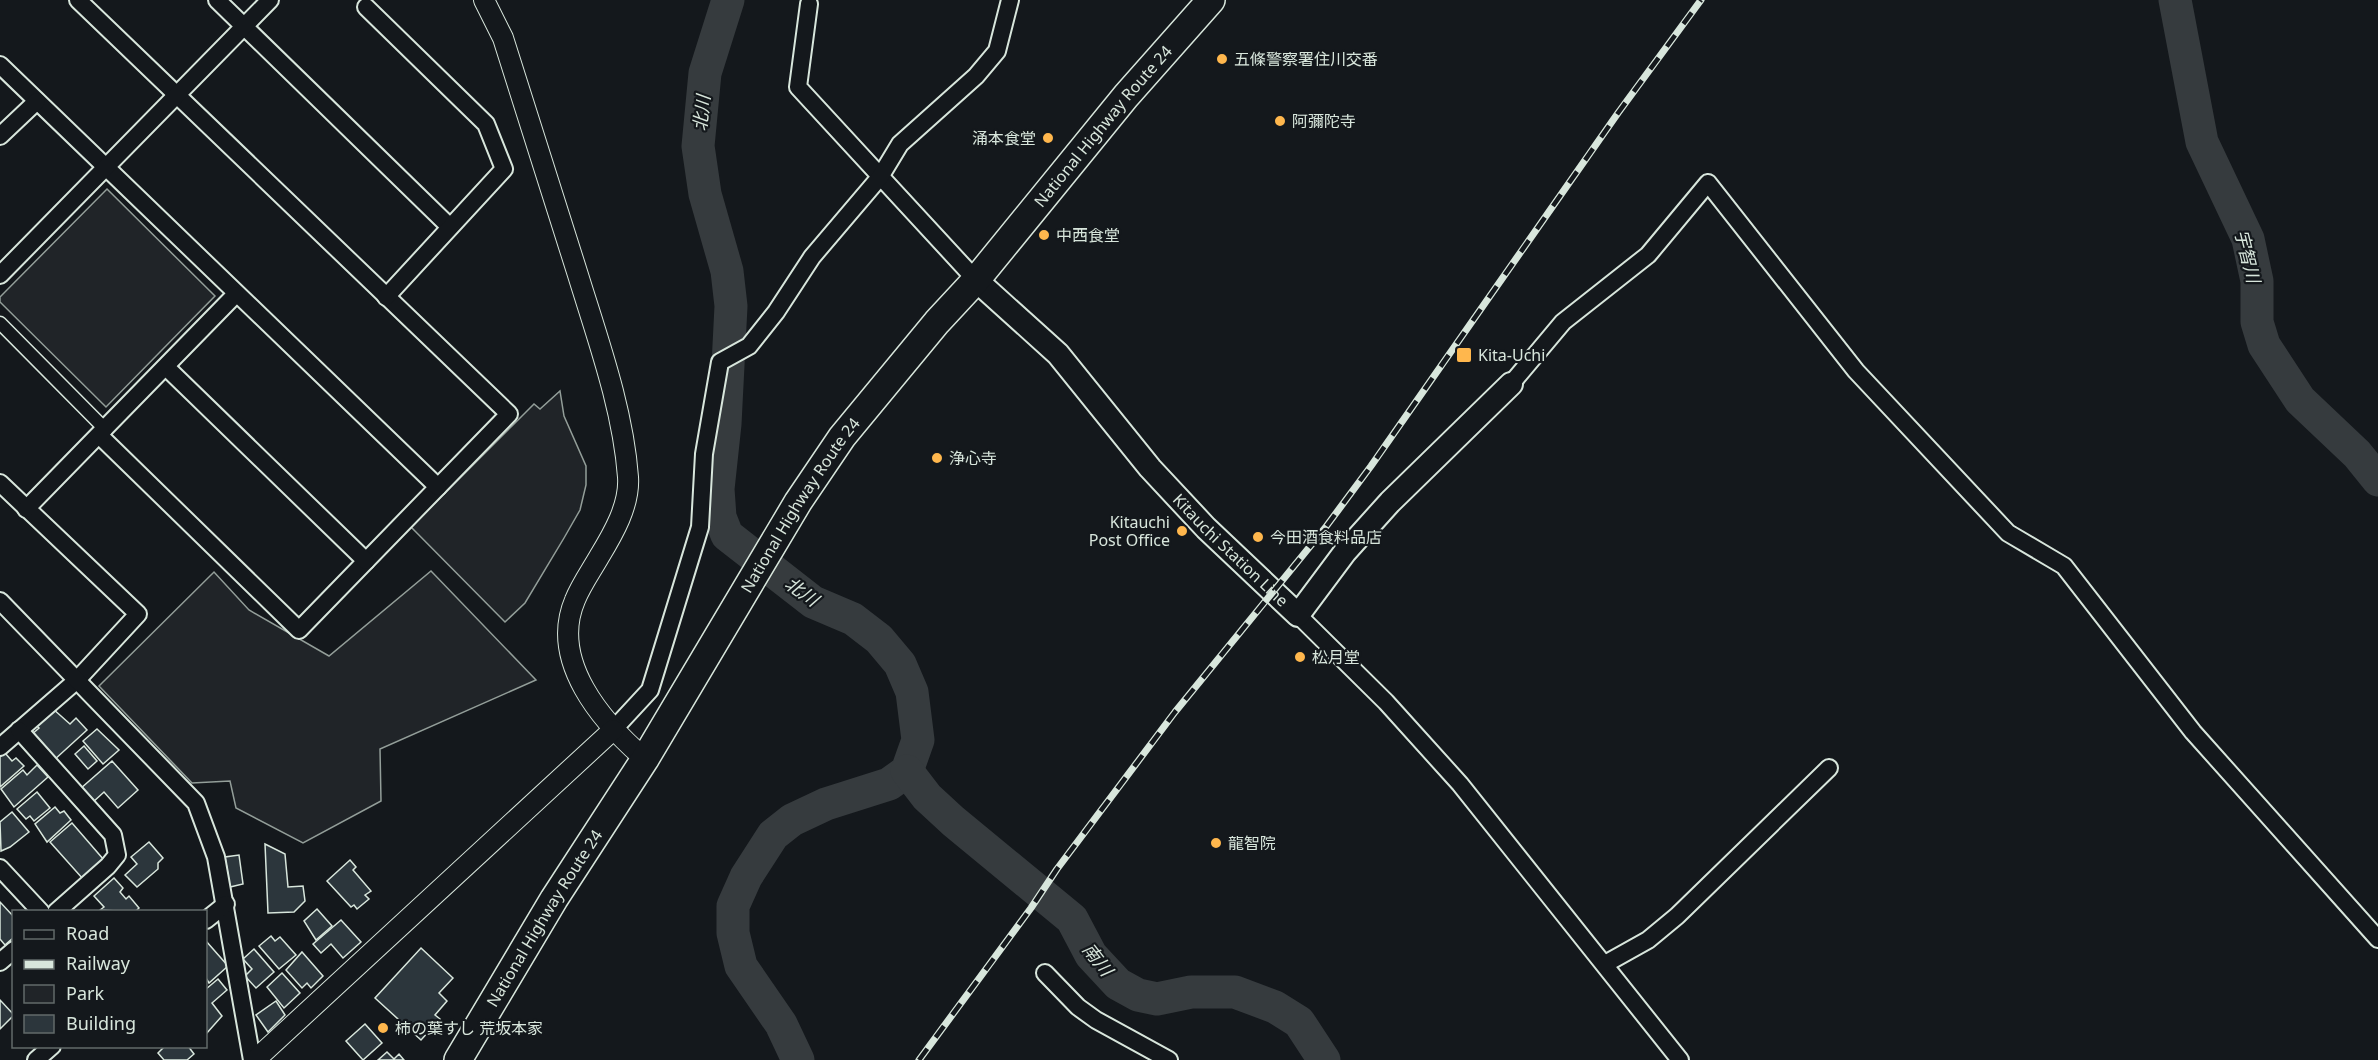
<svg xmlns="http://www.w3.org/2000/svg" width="2378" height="1060" font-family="'Noto Sans','Noto Sans JP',sans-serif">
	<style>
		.green { fill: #202428; stroke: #939e99; stroke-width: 1.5 }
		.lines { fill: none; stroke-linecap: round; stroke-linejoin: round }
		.river { stroke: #363b3e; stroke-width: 33 }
		.building { fill: #2c363c; stroke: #d8e6dc; stroke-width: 1.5 }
		.pedestrian-casing { stroke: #d8e6dc; stroke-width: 15 }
		.minor-casing { stroke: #d8e6dc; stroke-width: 20 }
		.tertiary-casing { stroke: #d8e6dc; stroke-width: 22 }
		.secondary-casing { stroke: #d8e6dc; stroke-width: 26 }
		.trunk-casing { stroke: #d8e6dc; stroke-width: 30 }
		.pedestrian { stroke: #14181c; stroke-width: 12 }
		.minor { stroke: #14181c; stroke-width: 16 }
		.tertiary { stroke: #14181c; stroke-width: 20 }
		.secondary { stroke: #14181c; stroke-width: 22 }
		.trunk { stroke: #14181c; stroke-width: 27 }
		.rail-casing { stroke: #d8e6dc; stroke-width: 7 }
		.rail { stroke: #14181c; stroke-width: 4.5; stroke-dasharray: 14; stroke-linecap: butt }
		.poi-dot { fill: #ffb74d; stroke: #14181c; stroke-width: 2 }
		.labels { text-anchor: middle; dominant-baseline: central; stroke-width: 4.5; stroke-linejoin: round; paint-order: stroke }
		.poi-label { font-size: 16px; fill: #d8e6dc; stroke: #14181c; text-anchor: start }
		.street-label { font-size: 16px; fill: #d8e6dc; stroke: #14181c }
		.water-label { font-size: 18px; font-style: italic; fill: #d8e6dc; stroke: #14181c }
	</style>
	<rect width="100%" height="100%" fill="#14181c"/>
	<!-- green -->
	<g class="green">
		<polygon points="107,189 215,296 106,407 0,302 0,297"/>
		<polygon points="560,391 564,416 586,466 586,485 580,510 564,538 525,603 505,622 411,527 534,404 540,409"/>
		<polygon points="431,571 536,680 380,749 381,801 303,843 236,808 230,781 192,783 99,686 214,572 249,610 329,656"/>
	</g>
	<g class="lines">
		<!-- river -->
		<g class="river">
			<polyline points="728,0 705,73 698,146 705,194 727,271 731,306 725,424 718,489 720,517 727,535 813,602 853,619 879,639 900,664 912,692 918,740 907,771 889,784 826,804 792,820 773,835 746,877 733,906 733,933 741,966 781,1024 798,1060"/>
			<polyline points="2175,0 2202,142 2248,239 2257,281 2257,322 2264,345 2300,400 2357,454 2378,480"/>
			<polyline points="907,771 927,797 953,821 1072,919 1091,955 1118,984 1138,995 1157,999 1191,992 1235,992 1275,1007 1299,1022 1324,1060"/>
		</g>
	</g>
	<!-- building -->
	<g class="building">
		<polygon points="52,708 70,724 76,718 87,730 53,761 31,735 39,728 34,724"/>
		<polygon points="97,729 119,750 103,764 83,741"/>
		<polygon points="84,746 97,761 88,769 75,754"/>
		<polygon points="5,753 12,761 16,758 24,766 0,787 0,757"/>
		<polygon points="112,761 138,790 118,808 104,792 92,803 80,789"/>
		<polygon points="37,765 48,777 14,807 1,789 23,770 27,775"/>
		<polygon points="37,792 50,808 34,821 30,816 26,819 17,809"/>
		<polygon points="55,807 60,813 64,811 71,820 47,842 35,824"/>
		<polygon points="12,812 29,832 10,847 1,851 0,822"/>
		<polygon points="72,823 104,860 83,879 50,842"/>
		<polygon points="149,842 163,858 158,863 158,869 137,887 125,875 137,864 131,857"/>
		<polygon points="265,844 285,854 288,887 303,886 305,901 294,912 268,913"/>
		<polygon points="239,855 243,884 230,887 225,857"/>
		<polygon points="350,860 356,867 353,870 371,891 365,895 369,899 357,909 354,905 351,907 327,881"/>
		<polygon points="114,878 123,888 120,892 126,899 129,896 139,908 135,912 100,910 104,907 94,896"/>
		<polygon points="0,902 14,917 14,937 5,945 0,939"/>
		<polygon points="317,909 332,926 316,940 304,921"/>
		<polygon points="341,920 361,942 343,958 331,944 321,953 313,944"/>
		<polygon points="271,936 275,941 280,937 296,955 279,969 259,946"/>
		<polygon points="206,941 228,966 209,983 206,978"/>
		<polygon points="421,948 453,978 439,993 447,1001 435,1015 440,1019 421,1040 375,998"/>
		<polygon points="254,949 274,972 256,988 245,976 252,969 243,959"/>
		<polygon points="302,952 323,976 311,988 307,983 302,988 286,970"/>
		<polygon points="282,973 300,993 284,1008 267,987"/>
		<polygon points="218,979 227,990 212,1003 222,1016 206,1034 206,989"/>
		<polygon points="0,1000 14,1015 0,1029"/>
		<polygon points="276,1001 285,1015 268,1032 256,1015"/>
		<polygon points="365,1024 382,1043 363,1060 346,1041"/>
		<polygon points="165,1046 188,1046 194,1054 187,1060 164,1060 158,1053"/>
		<polygon points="387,1052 394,1059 399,1054 404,1060 378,1060"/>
	</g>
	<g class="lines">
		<defs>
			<polyline id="pedestrian" points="0,323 106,430"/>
			<g id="minor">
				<polyline points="78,0 509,414 299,630 100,436"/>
				<polyline points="217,0 450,227"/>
				<polyline points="809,4 798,87 976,280"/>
				<polyline points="366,7 486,124 504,169 386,297"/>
				<polyline points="0,65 438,487"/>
				<polyline points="0,136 37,101"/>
				<polyline points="0,275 270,0"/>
				<polyline points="166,367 366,561"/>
				<polyline points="1511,384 1563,322 1648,255 1708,183 1856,371 2008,533 2064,566 2193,732 2378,939"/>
				<polyline points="0,483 138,614 76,681 0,747"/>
				<polyline points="26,509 235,295"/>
				<polyline points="0,601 196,803 216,857 252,1060"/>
				<polyline points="1298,615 1386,702 1460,784 1680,1060"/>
				<polyline points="19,730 113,835 117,855 108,866 56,912"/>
				<polyline points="613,730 650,690 700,527 704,454 720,362 749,346 776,312 812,257 880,177 900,144 976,76 997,51 1010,0"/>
				<polyline points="0,868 41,912"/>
				<polyline points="206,920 226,904"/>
				<polyline points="0,962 14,950"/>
				<polyline points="1605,964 1648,940 1677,916 1829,768"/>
				<polyline points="1045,973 1078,1007 1096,1020 1169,1060"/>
				<polyline points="36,1060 52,1046"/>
			</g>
			<g id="tertiary">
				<path d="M484,0L503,38C528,117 553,196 578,275C598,340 623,409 628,477C630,505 613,534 599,557C591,571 581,585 575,600C549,661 602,722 645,759"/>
				<polyline points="255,1060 613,730"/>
			</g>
			<g id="secondary">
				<path id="s1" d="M976,280L1058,354L1150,468L1206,528L1298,615L1345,552L1390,502L1511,384"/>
			</g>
			<g id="trunk">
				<path id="s2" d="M458,1060L554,899L645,759L798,502L842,437L937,322L976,280L1126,96L1211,0"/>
			</g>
		</defs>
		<!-- pedestrian casing -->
		<use href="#pedestrian" class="pedestrian-casing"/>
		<!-- minor casing -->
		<use href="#minor" class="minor-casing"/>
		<!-- tertiary casing -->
		<use href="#tertiary" class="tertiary-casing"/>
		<!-- secondary casing -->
		<use href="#secondary" class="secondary-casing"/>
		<!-- trunk casing -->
		<use href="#trunk" class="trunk-casing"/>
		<!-- pedestrian -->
		<use href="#pedestrian" class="pedestrian"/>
		<!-- minor -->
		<use href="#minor" class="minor"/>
		<!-- tertiary -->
		<use href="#tertiary" class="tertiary"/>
		<!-- secondary -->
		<use href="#secondary" class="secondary"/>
		<!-- trunk -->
		<use href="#trunk" class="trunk"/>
		<defs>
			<polyline id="rail" points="919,1060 1031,908 1057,869 1175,712 1325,528 1371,466 1618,113 1701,0"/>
		</defs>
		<!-- rail casing -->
		<use href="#rail" class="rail-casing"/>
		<!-- rail -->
		<use href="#rail" class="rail"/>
	</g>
	<!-- markers -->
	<g class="poi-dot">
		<circle cx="1222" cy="59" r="6"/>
		<circle cx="1280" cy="121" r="6"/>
		<circle cx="1048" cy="138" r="6"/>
		<circle cx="1044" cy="235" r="6"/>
		<rect x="1456" y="347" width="16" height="16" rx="3"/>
		<circle cx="937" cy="458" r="6"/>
		<circle cx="1182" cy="531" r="6"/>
		<circle cx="1258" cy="537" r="6"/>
		<circle cx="1300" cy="657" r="6"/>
		<circle cx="1216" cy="843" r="6"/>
		<circle cx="383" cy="1028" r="6"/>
	</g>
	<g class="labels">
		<!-- poi labels -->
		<g class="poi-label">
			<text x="1234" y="59">五條警察署住川交番</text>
			<text x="1292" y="121">阿彌陀寺</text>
			<text x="1036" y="138" text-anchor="end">涌本食堂</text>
			<text x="1056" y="235">中西食堂</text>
			<text x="1478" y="355">Kita-Uchi</text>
			<text x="949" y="458">浄心寺</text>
			<text x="1170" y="522" text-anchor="end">Kitauchi<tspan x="1170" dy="18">Post Office</tspan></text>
			<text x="1270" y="537">今田酒食料品店</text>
			<text x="1312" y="657">松月堂</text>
			<text x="1228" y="843">龍智院</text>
			<text x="395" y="1028">柿の葉すし 荒坂本家</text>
		</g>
		<!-- street labels -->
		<g class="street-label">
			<text stroke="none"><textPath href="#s2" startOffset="1138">National Highway Route 24</textPath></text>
			<text stroke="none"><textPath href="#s2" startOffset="652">National Highway Route 24</textPath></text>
			<text stroke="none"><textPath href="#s1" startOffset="372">Kitauchi Station Line</textPath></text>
			<text stroke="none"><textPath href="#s2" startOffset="166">National Highway Route 24</textPath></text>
		</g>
		<!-- water labels -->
		<g class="water-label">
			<text transform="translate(701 113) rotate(-84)">北川</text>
			<text transform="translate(2248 256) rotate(76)">宇智川</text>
			<text transform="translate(802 591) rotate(35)">北川</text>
			<text transform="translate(1098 959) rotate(52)">南川</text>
		</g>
	</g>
	<!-- legend -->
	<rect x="12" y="910" width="195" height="138" fill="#14181c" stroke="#626a69" stroke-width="1.5"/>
	<rect x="24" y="930" width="30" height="9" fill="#14181c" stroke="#626a69" stroke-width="1.5"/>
	<text x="66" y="940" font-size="18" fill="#d8e6dc">Road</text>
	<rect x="24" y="960" width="30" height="9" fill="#d8e6dc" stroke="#626a69" stroke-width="1.5"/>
	<text x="66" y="970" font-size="18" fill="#d8e6dc">Railway</text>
	<rect x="24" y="985" width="30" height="18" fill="#202428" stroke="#626a69" stroke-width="1.5"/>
	<text x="66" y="1000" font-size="18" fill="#d8e6dc">Park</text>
	<rect x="24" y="1015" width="30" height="18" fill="#2c363c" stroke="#626a69" stroke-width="1.5"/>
	<text x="66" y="1030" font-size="18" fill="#d8e6dc">Building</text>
</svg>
